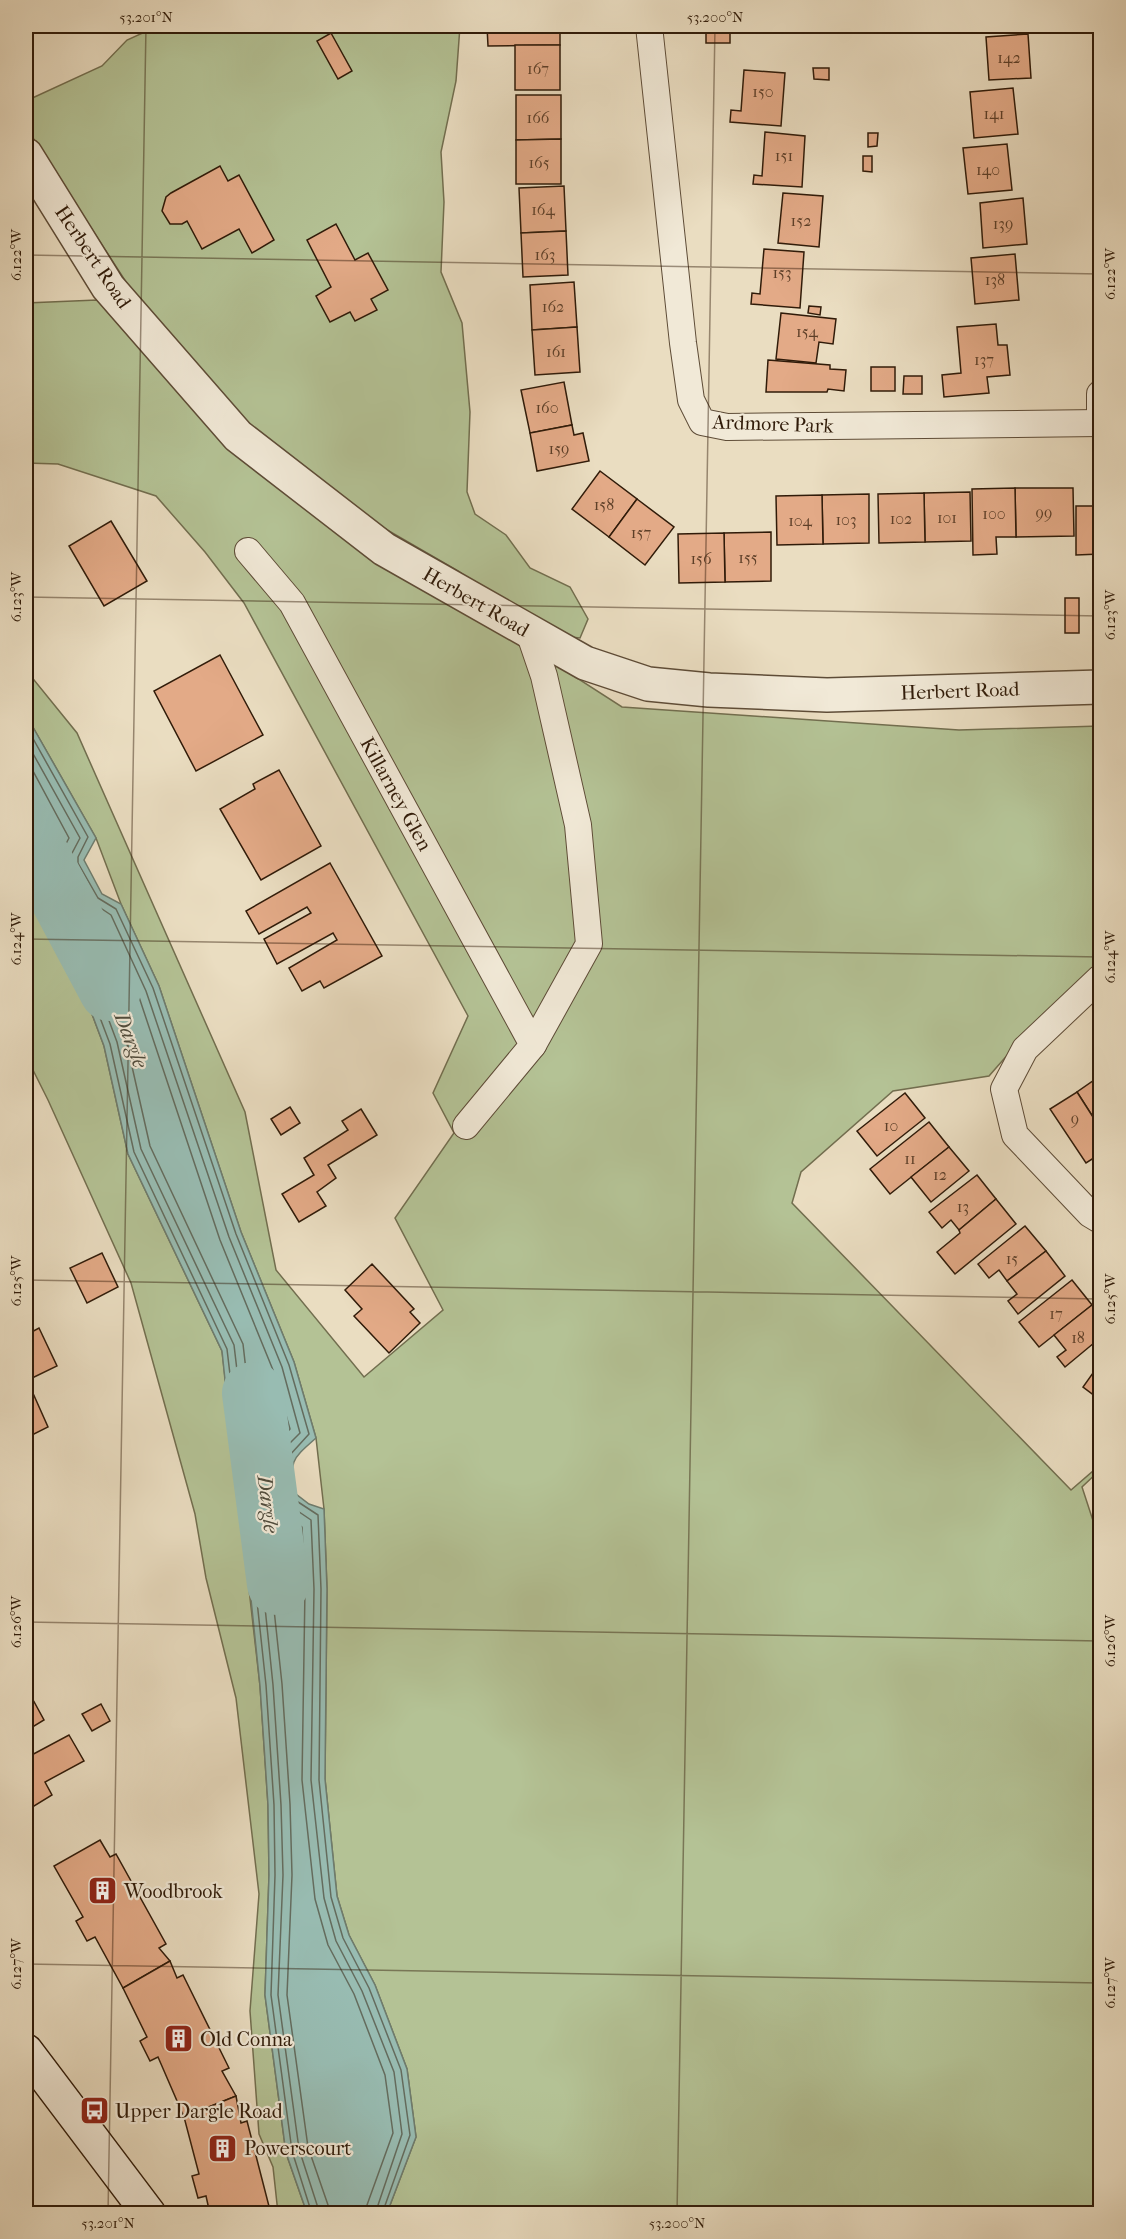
<svg xmlns="http://www.w3.org/2000/svg" width="1126" height="2239" font-family="'IM FELL French Canon',serif">
	<style>
		.green { fill: #b4c295; stroke: #726e4f; stroke-width: 1.5 }
		.water { fill: #98bcb2; stroke: #6e7c6e; stroke-width: 1.5 }
		.lines { fill: none; stroke-linecap: round; stroke-linejoin: round }
		.shore { stroke: #646c5e; stroke-width: 1.5 }
		.stream { stroke: #6e7c6e; stroke-width: 10 }
		.river { stroke: #98bcb2; stroke-width: 62 }
		.building { fill: #e3aa87; stroke: #301b09; stroke-width: 1.5 }
		.minor-casing { stroke: #5e4c37; stroke-width: 28 }
		.tertiary-casing { stroke: #5e4c37; stroke-width: 36 }
		.secondary-casing { stroke: #301b09; stroke-width: 36 }
		.minor { stroke: #f1e9d7; stroke-width: 26 }
		.tertiary { stroke: #f1e9d7; stroke-width: 33 }
		.secondary { stroke: #f1e9d7; stroke-width: 33 }
		.ticks { fill: none; stroke: #301b09; stroke-width: 1.5; stroke-opacity: 0.45 }
		.labels { text-anchor: middle; dominant-baseline: central; stroke-width: 4.5; stroke-linejoin: round; paint-order: stroke }
		.number-label { font-size: 16px; fill: #5d3f28 }
		.street-label { font-size: 20px; fill: #301b09; stroke: #f1e9d7 }
		.poi-label { font-size: 20px; fill: #301b09; stroke: #f1e9d7; text-anchor: start }
		.water-label { font-size: 21px; font-style: italic; fill: #4f4b3c; stroke: #f1e9d7 }
		.neatline { fill: none; stroke: #301b09; stroke-width: 2 }
		.ticks-label { font-size: 15px; text-anchor: middle; fill: #301b09 }
	</style>
	<rect width="100%" height="100%" fill="#eaddc1"/>
	<filter id="stains"><feTurbulence type="fractalNoise" baseFrequency=".00333" numOctaves="4"/><feColorMatrix values="0 0 0 0 .2 0 0 0 0 .09 0 0 0 0 .02 0 0 0 .5 -.17"/></filter>
	<radialGradient id="worn" r=".72"><stop offset=".6" stop-color="#630" stop-opacity="0"/><stop offset="1" stop-color="#630" stop-opacity=".3"/></radialGradient>
	<!-- green -->
	<g class="green">
		<polygon points="158,26 460,26 456,81 441,152 444,202 441,272 462,323 470,412 467,492 475,514 506,535 530,568 570,587 588,619 580,638 543,634 458,571 320,491 162,343 126,282 33,138 28,100 102,66 127,40"/>
		<polygon points="97,300 233,444 381,552 622,707 959,730 1100,726 1100,964 1024,1036 989,1076 893,1091 801,1172 792,1203 1071,1490 1100,1465 1100,1470 1082,1487 1100,1542 1100,2213 387,2213 416,2137 407,2069 375,1985 349,1935 337,1896 325,1779 327,1589 324,1509 316,1438 294,1362 241,1232 159,986 121,904 96,838 26,715 26,670 77,733 245,1112 276,1270 364,1377 443,1310 395,1218 454,1133 433,1093 468,1016 244,603 205,552 156,496 58,464 26,463 26,303"/>
		<polygon points="26,873 69,953 104,1046 128,1154 222,1351 260,1686 268,1805 269,1875 265,1995 286,2153 307,2213 278,2213 273,2167 259,2134 250,2011 259,1894 236,1698 206,1578 195,1514 131,1283 48,1100 26,1056"/>
	</g>
	<!-- water -->
	<path class="water" d="M26,715L96,838L84,860L102,894L121,904L159,986L241,1232L294,1362L316,1438C291,1460 289,1461 296,1494L309,1504L324,1509L327,1589L325,1779L337,1896L349,1935L375,1985L407,2069L416,2137L387,2213H307L286,2153L265,1995L269,1875L268,1805L260,1686L244,1532C278,1505 274,1464 232,1448L222,1351L128,1154L104,1046L69,953L67,929L72,907L70,894L62,884L26,867Z"/>
	<g class="lines">
		<!-- shore -->
		<g class="shore">
			<polyline points="26,726 88,837 78,857 78,863 98,898 116,909 153,988 236,1234 289,1365 309,1434 289,1456 285,1472 292,1498 318,1515 321,1589 319,1780 331,1897 343,1938 369,1988 401,2070 410,2135 382,2214"/>
			<polyline points="26,741 80,838 70,857 73,870 71,873 42,859 26,854"/>
			<polyline points="26,758 69,838 59,857 35,847 26,845"/>
			<path d="M26,862L40,866L65,879L76,892L78,907L73,929L75,952L110,1044L134,1152L227,1349L238,1443C244,1447 252,1450 258,1456C273,1471 277,1495 268,1514C264,1523 256,1529 250,1536L266,1685L274,1805L275,1875L271,1995L292,2151L312,2214"/>
			<polygon points="87,899 111,915 146,991 229,1237 282,1367 300,1433 284,1449 277,1466 274,1465 263,1451 245,1438 234,1345 141,1149 117,1042 83,951 81,930 85,901"/>
			<polygon points="94,916 104,921 138,994 220,1240 273,1370 290,1429 274,1447 253,1432 243,1344 150,1146 126,1040 91,949 90,930"/>
			<polyline points="320,2214 299,2149 278,1995 283,1875 281,1805 273,1685 258,1539 274,1519 280,1502 283,1501 311,1520 314,1589 311,1780 324,1898 336,1941 362,1991 394,2072 402,2134 375,2214"/>
			<polyline points="329,2214 328,2205 308,2147 287,1995 292,1875 290,1804 282,1684 267,1544 287,1516 302,1527 305,1589 302,1780 315,1899 328,1945 354,1994 385,2075 393,2133 367,2205 365,2214"/>
		</g>
		<!-- stream -->
		<polyline class="stream" points="26,2213 27,2214"/>
		<!-- river -->
		<g class="river">
			<polyline points="26,832 110,990"/>
			<polyline points="253,1393 278,1584"/>
		</g>
	</g>
	<!-- building -->
	<g class="building">
		<polygon points="487,26 560,26 560,45 488,46"/>
		<rect x="706" y="26" width="24" height="17"/>
		<polygon points="331,33 352,71 338,79 317,41"/>
		<polygon points="1028,34 1031,78 989,80 986,37"/>
		<rect x="515" y="45" width="45" height="45"/>
		<polygon points="813,68 829,68 829,80 814,79"/>
		<polygon points="744,70 785,73 781,126 730,122 731,110 741,111"/>
		<polygon points="1013,88 1018,134 974,138 970,92"/>
		<polygon points="516,95 561,95 561,139 516,140"/>
		<polygon points="765,132 805,136 802,187 753,184 754,175 762,176"/>
		<polygon points="868,133 878,133 877,146 868,147"/>
		<polygon points="561,139 561,184 516,184 516,140"/>
		<polygon points="1007,144 1012,190 968,194 963,148"/>
		<polygon points="863,156 872,156 872,172 863,171"/>
		<polygon points="220,166 228,181 239,175 274,240 252,253 239,229 202,249 187,221 182,224 170,224 162,211 166,197 171,193"/>
		<polygon points="564,186 566,231 521,233 519,188"/>
		<polygon points="783,193 823,196 819,247 778,243"/>
		<polygon points="1023,198 1027,244 983,248 980,203"/>
		<polygon points="336,224 355,260 368,253 388,290 371,299 377,310 355,321 350,312 330,322 316,296 331,287 307,240"/>
		<polygon points="566,231 568,275 523,277 521,233"/>
		<polygon points="764,249 804,252 800,308 751,304 752,293 760,294"/>
		<polygon points="1015,254 1019,300 975,304 971,258"/>
		<polygon points="574,282 577,327 532,330 530,285"/>
		<polygon points="809,306 821,307 820,315 808,313"/>
		<polygon points="781,313 836,319 833,344 819,342 816,363 776,359"/>
		<polygon points="996,324 998,345 1007,345 1010,375 987,377 989,393 944,397 942,375 961,373 957,327"/>
		<polygon points="577,327 580,372 535,375 532,330"/>
		<polygon points="768,360 830,365 830,369 846,370 844,391 828,389 827,392 766,392"/>
		<rect x="871" y="367" width="24" height="24"/>
		<polygon points="904,376 922,376 922,394 903,394"/>
		<polygon points="564,382 572,425 530,433 521,390"/>
		<polygon points="572,425 574,435 583,433 589,461 537,471 530,433"/>
		<polygon points="600,471 637,499 609,537 572,509"/>
		<polygon points="1015,488 1073,488 1074,536 1016,537"/>
		<polygon points="1015,488 1016,537 996,537 997,554 973,555 972,489"/>
		<polygon points="970,492 971,541 925,542 924,493"/>
		<polygon points="924,493 925,542 879,543 878,494"/>
		<polygon points="869,494 869,543 823,544 822,495"/>
		<polygon points="822,495 823,544 777,545 776,496"/>
		<polygon points="637,499 674,527 645,565 609,537"/>
		<polygon points="1076,506 1100,506 1100,554 1076,555"/>
		<polygon points="111,521 147,581 104,606 69,546"/>
		<polygon points="771,532 771,581 725,582 724,533"/>
		<polygon points="724,533 725,582 679,583 678,534"/>
		<rect x="1065" y="598" width="14" height="35"/>
		<polygon points="220,655 263,735 196,771 154,691"/>
		<polygon points="279,770 321,846 261,880 220,809 255,789 253,784"/>
		<polygon points="330,863 382,956 324,988 320,981 302,991 289,968 337,940 333,933 277,964 264,939 311,913 307,907 259,934 246,911"/>
		<polygon points="1100,1076 1100,1128 1077,1092"/>
		<polygon points="1077,1092 1100,1128 1100,1154 1086,1163 1050,1109"/>
		<polygon points="905,1093 925,1118 877,1156 857,1131"/>
		<polygon points="290,1107 300,1123 281,1135 271,1119"/>
		<polygon points="361,1109 377,1135 328,1165 336,1178 317,1192 326,1206 299,1222 282,1194 314,1175 304,1158 348,1130 342,1121"/>
		<polygon points="929,1122 949,1147 890,1194 870,1169"/>
		<polygon points="949,1147 969,1171 931,1202 911,1177"/>
		<polygon points="977,1175 996,1199 959,1230 951,1220 942,1228 929,1212"/>
		<polygon points="996,1199 1016,1224 955,1274 937,1252 960,1233 959,1230"/>
		<polygon points="1025,1226 1046,1251 1007,1281 999,1270 989,1278 978,1264"/>
		<polygon points="1046,1251 1065,1276 1018,1314 1008,1301 1017,1294 1007,1281"/>
		<polygon points="102,1253 118,1287 87,1303 70,1268"/>
		<polygon points="372,1264 414,1309 410,1312 420,1323 389,1353 354,1316 362,1309 345,1290"/>
		<polygon points="1072,1280 1092,1305 1039,1347 1019,1322"/>
		<polygon points="1092,1305 1100,1315 1100,1338 1065,1367 1057,1357 1066,1350 1054,1335"/>
		<polygon points="39,1328 57,1366 26,1381 26,1335"/>
		<polygon points="1100,1363 1100,1397 1099,1399 1083,1387"/>
		<polygon points="32,1391 48,1427 26,1438 26,1394"/>
		<polygon points="26,1623 33,1636 26,1640"/>
		<polygon points="26,1687 44,1720 26,1731"/>
		<polygon points="101,1704 110,1721 92,1731 82,1714"/>
		<polygon points="69,1735 84,1761 45,1782 52,1795 26,1811 26,1758"/>
		<polygon points="100,1840 110,1857 116,1854 166,1944 159,1948 170,1961 123,1988 95,1937 87,1941 76,1921 83,1917 54,1866"/>
		<polygon points="170,1961 177,1978 183,1975 229,2068 222,2071 236,2096 184,2117 158,2057 150,2061 140,2041 147,2037 123,1988"/>
		<polygon points="236,2096 241,2123 247,2121 271,2214 210,2214 206,2196 198,2198 192,2176 199,2174 184,2117"/>
	</g>
	<g class="lines">
		<defs>
			<g id="minor">
				<polyline points="649,26 683,343 691,400 702,422 727,427 1100,423"/>
				<polyline points="1100,423 1100,394"/>
				<polyline points="248,551 292,603 533,1045 466,1126"/>
				<polyline points="529,632 544,676 578,825 589,944 533,1045"/>
				<polyline points="1100,978 1025,1049 1004,1089 1015,1135 1090,1214 1100,1220"/>
			</g>
			<polyline id="tertiary" points="26,155 108,287 238,436 384,549 585,663 648,684 709,690 827,695 1100,687"/>
			<polyline id="secondary" points="26,2051 149,2214"/>
		</defs>
		<!-- minor casing -->
		<use href="#minor" class="minor-casing"/>
		<!-- tertiary casing -->
		<use href="#tertiary" class="tertiary-casing"/>
		<!-- secondary casing -->
		<use href="#secondary" class="secondary-casing"/>
		<!-- minor -->
		<use href="#minor" class="minor"/>
		<!-- tertiary -->
		<use href="#tertiary" class="tertiary"/>
		<!-- secondary -->
		<use href="#secondary" class="secondary"/>
	</g>
	<!-- ticks -->
	<path class="ticks" d="M26,255L1100,274M26,597L1100,616M26,939L1100,957M26,1280L1100,1299M26,1622L1100,1641M26,1964L1100,1983M108,2214L146,26M677,2214L715,26"/>
	<!-- icons -->
	<defs>
		<symbol id="building-square" viewBox="-11 -11 22 22"><rect x="-9" y="-9" width="18" height="18" rx="4" fill="#8f2418" stroke="#f1e9d7"/><path d="M-4-6H4V6H1V3H-1V6H-4ZM-2.5-4.3h1.7v1.8h-1.7ZM.8-4.3h1.7v1.8H.8ZM-2.5-1h1.7V.8h-1.7ZM.8-1h1.7V.8H.8Z" fill="#fff"/></symbol>
		<symbol id="bus-square" viewBox="-11 -11 22 22"><rect x="-9" y="-9" width="18" height="18" rx="4" fill="#8f2418" stroke="#f1e9d7"/><path d="M-5-6H5V4H4V6H2V4H-2V6H-4V4H-5ZM-3.5-4V0h7V-4ZM-3.5 1.2v1.5H-2V1.2ZM2 1.2v1.5H3.5V1.2Z" fill="#fff"/></symbol>
	</defs>
	<g fill-rule="evenodd">
		<use href="#building-square" x="86" y="1874" width="33" height="33"/>
		<use href="#building-square" x="162" y="2022" width="33" height="33"/>
		<use href="#bus-square" x="78" y="2094" width="33" height="33"/>
		<use href="#building-square" x="206" y="2132" width="33" height="33"/>
	</g>
	<g class="labels">
		<!-- number labels -->
		<g class="number-label">
			<text x="1009" y="57">142</text>
			<text x="538" y="68">167</text>
			<text x="763" y="91">150</text>
			<text x="994" y="113">141</text>
			<text x="538" y="117">166</text>
			<text x="784" y="155">151</text>
			<text x="539" y="162">165</text>
			<text x="988" y="169">140</text>
			<text x="543" y="209">164</text>
			<text x="801" y="220">152</text>
			<text x="1003" y="223">139</text>
			<text x="545" y="254">163</text>
			<text x="782" y="272">153</text>
			<text x="995" y="279">138</text>
			<text x="553" y="306">162</text>
			<text x="807" y="331">154</text>
			<text x="556" y="351">161</text>
			<text x="984" y="359">137</text>
			<text x="547" y="407">160</text>
			<text x="559" y="448">159</text>
			<text x="604" y="504">158</text>
			<text x="1044" y="512">99</text>
			<text x="994" y="513">100</text>
			<text x="947" y="517">101</text>
			<text x="901" y="518">102</text>
			<text x="846" y="519">103</text>
			<text x="800" y="520">104</text>
			<text x="641" y="532">157</text>
			<text x="748" y="557">155</text>
			<text x="701" y="558">156</text>
			<text x="1075" y="1118">9</text>
			<text x="891" y="1125">10</text>
			<text x="910" y="1158">11</text>
			<text x="940" y="1174">12</text>
			<text x="963" y="1206">13</text>
			<text x="1012" y="1258">15</text>
			<text x="1056" y="1313">17</text>
			<text x="1078" y="1337">18</text>
		</g>
		<!-- street labels -->
		<g class="street-label">
			<text transform="translate(93 257) rotate(56)">Herbert Road</text>
			<text transform="translate(773 424) rotate(2)">Ardmore Park</text>
			<text transform="translate(476 602) rotate(30)">Herbert Road</text>
			<text transform="translate(960 691) rotate(-2)">Herbert Road</text>
			<text transform="translate(396 794) rotate(61)">Killarney Glen</text>
		</g>
		<!-- poi labels -->
		<g class="poi-label">
			<text x="124" y="1891">Woodbrook</text>
			<text x="200" y="2039">Old Conna</text>
			<text x="115" y="2111">Upper Dargle Road</text>
			<text x="244" y="2148">Powerscourt</text>
		</g>
		<!-- water labels -->
		<g class="water-label">
			<text transform="translate(131 1040) rotate(69)">Dargle</text>
			<text transform="translate(268 1504) rotate(83)">Dargle</text>
		</g>
	</g>
	<!-- margin -->
	<rect width="1126" height="2239" fill="none" stroke="#eaddc1" stroke-width="66"/>
	<rect x="33" y="33" width="1060" height="2173" class="neatline"/>
	<g class="ticks-label">
		<text x="146" y="22">53.201°N</text>
		<text x="715" y="22">53.200°N</text>
		<text transform="translate(16 255) rotate(-90)" y="5">6.122°W</text>
		<text transform="translate(1110 274) rotate(-90)" y="5">6.122°W</text>
		<text transform="translate(16 597) rotate(-90)" y="5">6.123°W</text>
		<text transform="translate(1110 615) rotate(-90)" y="5">6.123°W</text>
		<text transform="translate(16 939) rotate(-90)" y="5">6.124°W</text>
		<text transform="translate(1110 957) rotate(-90)" y="5">6.124°W</text>
		<text transform="translate(16 1281) rotate(-90)" y="5">6.125°W</text>
		<text transform="translate(1110 1299) rotate(-90)" y="5">6.125°W</text>
		<text transform="translate(16 1622) rotate(-90)" y="5">6.126°W</text>
		<text transform="translate(1110 1641) rotate(-90)" y="5">6.126°W</text>
		<text transform="translate(16 1964) rotate(-90)" y="5">6.127°W</text>
		<text transform="translate(1110 1983) rotate(-90)" y="5">6.127°W</text>
		<text x="108" y="2228">53.201°N</text>
		<text x="677" y="2228">53.200°N</text>
	</g>
	<rect width="100%" height="100%" filter="url(#stains)"/>
	<rect width="100%" height="100%" fill="url(#worn)"/>
</svg>
